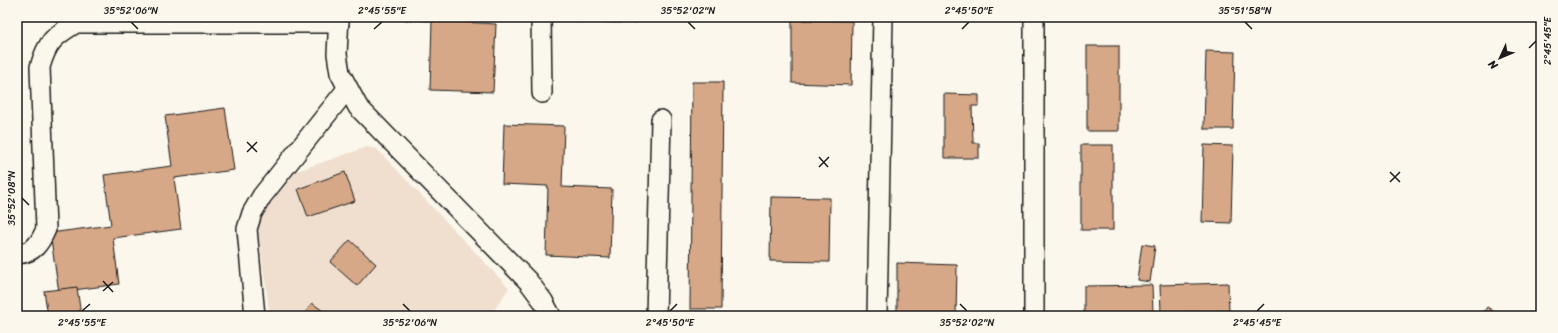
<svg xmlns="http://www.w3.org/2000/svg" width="1558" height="333" font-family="Sriracha,sans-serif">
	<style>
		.built { fill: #f0dfce }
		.building { fill: #d6a888; stroke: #1c1c1c }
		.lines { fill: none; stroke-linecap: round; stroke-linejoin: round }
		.street-casing { stroke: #1c1c1c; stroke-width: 22 }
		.street { stroke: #fbf7ec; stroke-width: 19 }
		.ticks { fill: none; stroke: #1c1c1c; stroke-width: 1.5 }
		.neatline { fill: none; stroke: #1c1c1c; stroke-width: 1.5 }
		.ticks-label { font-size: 10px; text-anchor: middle; fill: #1c1c1c }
	</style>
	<rect width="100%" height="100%" fill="#fbf7ec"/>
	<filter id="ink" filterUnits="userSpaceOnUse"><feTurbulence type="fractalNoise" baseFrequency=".025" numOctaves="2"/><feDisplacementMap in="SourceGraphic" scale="8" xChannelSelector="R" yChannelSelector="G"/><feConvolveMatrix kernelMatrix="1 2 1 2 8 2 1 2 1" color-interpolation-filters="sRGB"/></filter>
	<g filter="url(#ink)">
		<!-- built -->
		<polygon class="built" points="367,147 377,149 509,288 490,316 270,316 258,231 259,218 294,172"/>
		<!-- building -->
		<g class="building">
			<polygon points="386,17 446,17 446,21 496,24 493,92 430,90 432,21 386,19"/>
			<polygon points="577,17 636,17 636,23 577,22"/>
			<polygon points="792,20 852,21 851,85 792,83"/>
			<rect x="1087" y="46" width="32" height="85"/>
			<polygon points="1206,51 1235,52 1233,129 1204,129"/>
			<polygon points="692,82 723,82 721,309 690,309"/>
			<polygon points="944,94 979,95 979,106 972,106 973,143 979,143 979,158 944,158"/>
			<polygon points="225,108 234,170 174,178 181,229 113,238 119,284 59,292 50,233 111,225 104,175 172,166 165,116"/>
			<polygon points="504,124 564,126 562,187 612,189 610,258 546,255 548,186 502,184"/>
			<rect x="1081" y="145" width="32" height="85"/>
			<polygon points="1204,145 1233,146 1231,223 1202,222"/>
			<polygon points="345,172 355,201 308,217 298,189"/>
			<polygon points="771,197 830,198 829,262 770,261"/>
			<polygon points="350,240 376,264 357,286 330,262"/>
			<polygon points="1142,244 1155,246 1150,282 1137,280"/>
			<polygon points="897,263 957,265 956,316 897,316"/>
			<polygon points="1228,283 1229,311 1161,313 1160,285"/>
			<polygon points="1152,285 1153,313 1084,314 1084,286"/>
			<polygon points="77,287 81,316 48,316 44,291"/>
			<polygon points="312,303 330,316 303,316"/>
			<polygon points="1487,307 1501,316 1481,316"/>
		</g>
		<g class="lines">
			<defs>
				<g id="street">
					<polyline points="339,17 337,54 340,73 358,107 528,281 543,301 551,316"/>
					<polyline points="541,17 542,93"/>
					<path d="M17,254C34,253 40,243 46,229L40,67C47,42 54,36 76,23H339"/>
					<polyline points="255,316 247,229 252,213 262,196 347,89"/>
					<polyline points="656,316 661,120"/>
					<polyline points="877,316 883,17"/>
					<polyline points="1034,316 1034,17"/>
				</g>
			</defs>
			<!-- street casing -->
			<use href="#street" class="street-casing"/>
			<!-- street -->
			<use href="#street" class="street"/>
		</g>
	</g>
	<!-- ticks -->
	<path class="ticks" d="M131,22L138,29M688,22L695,29M1245,22L1252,29M374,29L382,22M962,29L969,22M1529,48L1536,41M247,142L257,152M247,152L257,142M819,157L828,167M819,167L829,157M1390,172L1400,182M1390,182L1400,172M22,198L29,205M103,281L113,292M103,291L113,282M403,304L410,311M960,304L967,311M82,311L90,304M670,311L677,304M1257,311L1264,304"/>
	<!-- margin -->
	<rect width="1558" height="333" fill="none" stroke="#fbf7ec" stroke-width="44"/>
	<!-- north arrow -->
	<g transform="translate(1500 58) rotate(226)" stroke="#fbf7ec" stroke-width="3" paint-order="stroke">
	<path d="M0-3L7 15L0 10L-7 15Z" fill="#1c1c1c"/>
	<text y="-6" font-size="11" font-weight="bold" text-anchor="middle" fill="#1c1c1c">N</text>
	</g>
	<rect x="22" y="22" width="1514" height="289" class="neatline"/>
	<g class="ticks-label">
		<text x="131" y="14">35°52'06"N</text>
		<text x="382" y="14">2°45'55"E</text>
		<text x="688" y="14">35°52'02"N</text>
		<text x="969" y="14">2°45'50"E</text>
		<text x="1245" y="14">35°51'58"N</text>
		<text transform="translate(1547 41) rotate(-90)" y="4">2°45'45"E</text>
		<text transform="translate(11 198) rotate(-90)" y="4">35°52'08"N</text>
		<text x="82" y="326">2°45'55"E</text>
		<text x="410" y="326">35°52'06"N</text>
		<text x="670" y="326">2°45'50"E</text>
		<text x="967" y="326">35°52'02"N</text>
		<text x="1257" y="326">2°45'45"E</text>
	</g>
</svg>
